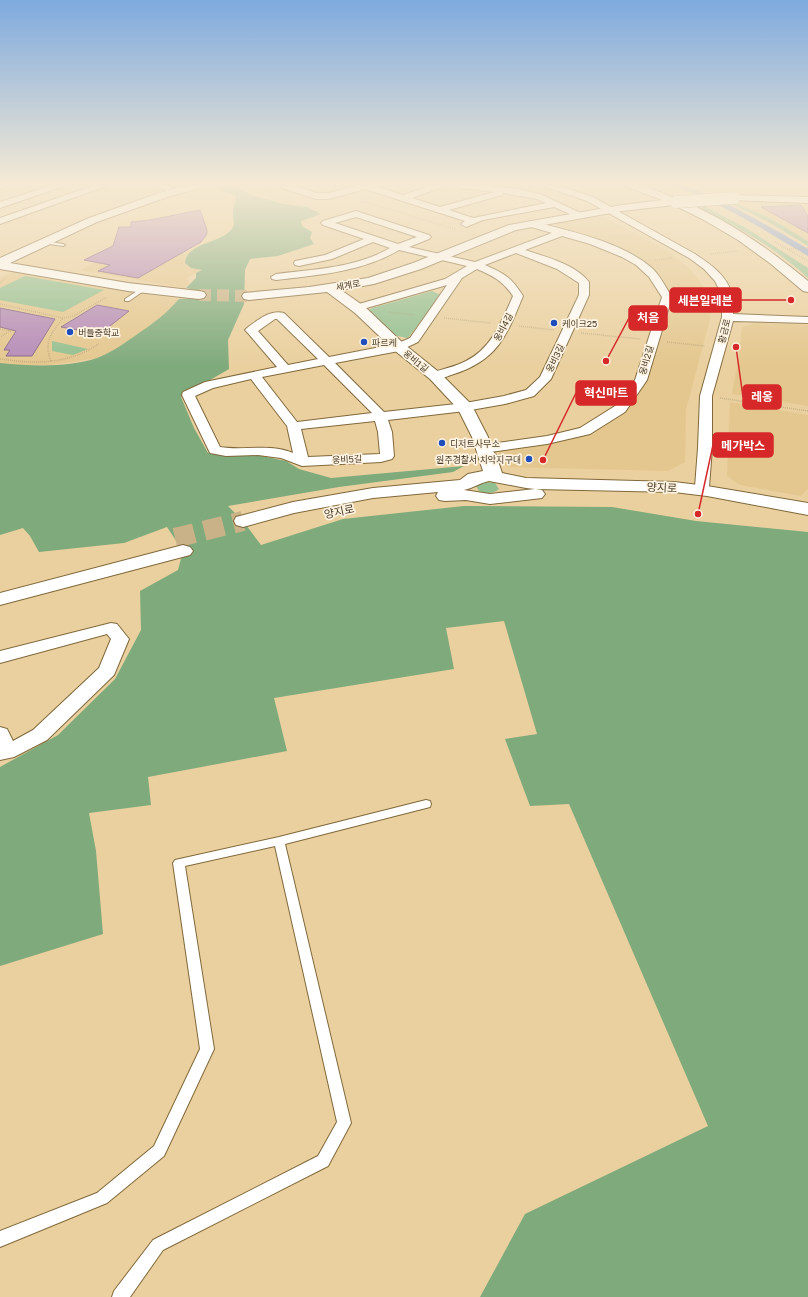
<svg xmlns="http://www.w3.org/2000/svg" width="808" height="1297" font-family="'Golos Text','Noto Sans KR',sans-serif">
	<style>
		.built { fill: #e4c78e }
		.green { fill: #92bf90 }
		.forest { fill: #7eaa7c }
		.water { fill: #809ace }
		.building { fill: #b58bb9; stroke: #856288 }
		.lines { fill: none; stroke-linecap: round; stroke-linejoin: round }
		.tertiary-tunnel-far1 { stroke: #c9b287; stroke-width: 12; stroke-dasharray: 12 6; stroke-linecap: butt }
		.tertiary-tunnel { stroke: #c9b287; stroke-width: 20; stroke-dasharray: 20 10; stroke-linecap: butt }
		.service-casing { stroke: #80683a; stroke-width: 2 }
		.minor-casing { stroke: #80683a; stroke-width: 2 }
		.tertiary-casing { stroke: #80683a; stroke-width: 2 }
		.path { stroke: #a4916c; stroke-width: 1.5; stroke-dasharray: 0.5 1.5; stroke-linecap: butt }
		.service { fill: #fff; fill-rule: evenodd }
		.minor { fill: #fff; fill-rule: evenodd }
		.tertiary { fill: #fff; fill-rule: evenodd }
		.tertiary-bridge-casing { stroke: #80683a; stroke-width: 13; stroke-linecap: butt }
		.tertiary-bridge { stroke: #fff; stroke-width: 12 }
		.poi-dot { fill: #1f4ebb; stroke: #fef3e0; stroke-width: 1.5 }
		.labels { text-anchor: middle; dominant-baseline: central; stroke-width: 3.5; stroke-linejoin: round; paint-order: stroke }
		.far-street-label { font-size: 9px; fill: #453a26; stroke: #fef3e0 }
		.far-poi-label { font-size: 9px; fill: #453a26; stroke: #fef3e0; text-anchor: start }
		.street-label { font-size: 11px; fill: #453a26; stroke: #fef3e0 }
		.leader { fill: none; stroke: #d62828; stroke-width: 1.5 }
		.callout-dot { fill: #d62828; stroke: #fef3e0; stroke-width: 1.5 }
		.callout { fill: #d62828; stroke: #d62828; stroke-width: 1.5 }
		.callout-label { font-size: 12px; text-anchor: middle; font-weight: bold; fill: #fff }
	</style>
	<rect width="100%" height="100%" fill="#ead09f"/>
	<!-- built -->
	<g class="built">
		<polygon points="749,202 808,203 808,241 768,217 735,203"/>
		<polygon points="593,216 604,217 671,253 691,270 708,292 710,319 686,410 685,462 668,471 508,467 499,460 499,452 573,437 615,420 637,394 653,361 674,299 659,273 637,255 555,225 556,222"/>
		<polygon points="134,243 189,254 187,257 191,268 203,270 190,276 187,278 189,283 184,288 80,270"/>
		<polygon points="13,272 85,285 179,299 165,315 115,350 97,358 49,365 28,366 0,363 0,278"/>
		<polygon points="755,323 808,325 808,406 732,394 739,355 742,327"/>
		<polygon points="730,402 808,415 808,489 801,496 740,485 727,476"/>
	</g>
	<!-- green -->
	<g class="green">
		<polygon points="730,203 735,203 768,217 808,241 808,246 770,223"/>
		<path d="M697,204H700L746,228L808,268V278C776,248 738,227 699,208Z"/>
		<polygon points="25,276 104,290 63,312 0,300 0,288"/>
		<polygon points="432,291 439,294 439,297 408,338 397,336 368,311 372,308"/>
		<polygon points="52,341 88,349 73,355 52,351"/>
		<path d="M484,482L495,483L499,489C494,494 485,494 479,491L476,486Z"/>
	</g>
	<!-- forest -->
	<path class="forest" d="M208,185H235L251,195L284,204L307,207L321,214L301,221L302,226L312,232L310,238L314,244L278,256L250,259L245,270L244,304L228,340L229,369L181,397L194,428L208,453L257,455L286,461L299,469L331,478L464,466L453,472L339,487L228,506L243,521L261,545L343,519L464,506L612,507L696,521L808,532V1297H480L525,1214L708,1126L569,804L530,806L505,739L537,734L504,621L446,628L454,669L274,698L287,751L148,777L151,805L89,813L96,851L103,934L0,966V767L58,735L115,679L141,630L140,591L178,570L183,551L167,527L124,543L39,552L30,536L23,528L0,535V363C31,366 67,368 97,358C113,352 126,342 139,333C155,322 166,314 179,299L200,298L201,291L186,288L196,278V273L202,270L191,268L185,263C187,241 224,244 233,227C235,223 233,219 233,214C233,208 235,202 236,196Z"/>
	<!-- water -->
	<path class="water" d="M670,185H684L726,203L781,233L808,249V256C764,230 719,201 670,185Z"/>
	<!-- building -->
	<g class="building">
		<polygon points="801,205 808,216 808,233 761,207"/>
		<polygon points="200,210 207,230 207,234 201,242 138,278 98,271 110,265 84,260 113,246 119,227 131,227 131,222 150,220"/>
		<polygon points="97,305 129,311 100,334 61,327"/>
		<polygon points="0,308 55,319 32,356 6,356 10,350 4,350 16,331 0,327"/>
	</g>
	<g class="lines">
		<!-- tertiary-tunnel-far1 -->
		<polyline class="tertiary-tunnel-far1" points="199,295 249,296"/>
		<!-- tertiary-tunnel -->
		<polyline class="tertiary-tunnel" points="175,538 243,521"/>
		<defs>
			<g id="service">
				<polygon points="45,241 63,244 65,245 63,246 43,243 43,242"/>
				<polygon points="143,287 146,289 145,290 129,301 125,301 125,299"/>
				<polygon points="426,800 430,801 431,804 430,807 285,844 351,1123 328,1166 163,1250 130,1297 112,1297 114,1291 153,1240 318,1156 337,1122 275,846 185,866 214,1049 164,1156 107,1203 0,1247 0,1231 97,1193 154,1146 200,1049 173,863 175,860 279,837"/>
			</g>
			<g id="minor">
				<polygon points="0,185 5,185 0,189"/>
				<polygon points="53,185 67,185 0,208 0,202"/>
				<polygon points="95,185 109,185 0,224 0,218"/>
				<polygon points="155,185 168,185 171,188 167,191"/>
				<path d="M292,185L317,193H329L358,185H373L403,195L433,185H447L412,198L440,207L494,192L462,188L458,185H486L518,189L540,194L585,215L583,217H577L554,207L483,220L466,227L461,224L465,221L365,189L329,199H316L282,188L281,186ZM503,193L537,199L546,203L473,218L449,210L502,195Z"/>
				<path d="M540,185H557L593,197L695,254C710,264 728,276 732,295C734,301 733,308 733,314L808,317V323L733,321L712,396V448L709,487L707,490L702,491L697,490L695,487L698,448L700,396L722,317V295L715,281L704,269L689,258L587,201Z"/>
				<path d="M356,211L429,235L431,237L429,239L409,247L475,262L552,233L528,226L526,224L528,222L531,221C570,231 623,242 653,269C661,277 666,288 672,297L647,380L625,412L590,434L547,444L483,453L478,452L476,449L478,446L483,445L547,436L580,428L615,406L635,380L662,297L649,277L636,265L622,257L590,244L562,236L525,250C546,257 575,264 589,282V295L551,379L534,396L505,404L465,411L388,420L392,432L394,456L392,459L381,462L302,466L281,458L258,455L226,456L210,453L182,395L183,392L205,382L277,367L247,332L245,330L247,328C258,320 270,309 284,313L329,357L396,344L410,338L447,285L356,311L351,308L352,306L445,279L467,266L399,250C362,272 318,275 276,280L272,279L271,277L276,274C315,269 356,268 390,248L373,242L332,259L299,266L295,265L294,263L295,261L325,255L364,239L323,225L321,223L323,221ZM356,217L417,237L398,244L335,223ZM516,253L557,269L579,283V295L540,377L526,390L504,396L465,403L384,412L335,363L399,351L418,342L462,278L477,269C493,276 503,281 513,296C502,321 492,348 466,361C455,367 442,369 431,373L429,376L431,379C439,381 447,376 454,374C498,360 507,335 523,296C511,277 505,274 485,265ZM275,319H277L318,359L288,365L258,331ZM324,365L372,413L297,422L262,377ZM251,379L287,426L293,453C270,443 244,451 220,447L195,396L213,388ZM375,421L378,432L380,454L308,457L301,429Z"/>
				<polygon points="111,623 117,624 129,639 114,675 47,740 14,757 0,760 0,727 7,729 13,741 33,730 99,668 111,639 107,634 0,663 0,651"/>
			</g>
			<g id="tertiary">
				<polygon points="186,185 204,185 203,187 167,197 97,222 10,263 128,283 199,291 204,292 206,295 204,298 199,299 128,291 0,269 0,258 89,218 159,193"/>
				<path d="M622,185C627,185 633,185 638,185C650,187 664,194 675,198C724,217 768,248 808,281V292L803,291L771,264L738,240L702,219L674,205L622,211L516,230L421,269L374,284L341,290L365,307L404,344L440,373L471,404L488,437L491,449L496,455L502,473L526,478L674,482L707,486L808,503V515L707,496L674,492L536,489L542,490L545,494L542,498L490,504L466,500L445,501L439,500L436,496L438,492L373,498L294,513L243,527L236,525L234,521L236,517L293,502L373,488L460,480L468,474L483,471L472,437L458,409L430,379L394,350L355,313L327,292L249,300L244,299L242,296L244,293L309,287L368,278L413,263L509,225L622,205L662,200ZM489,481L526,488L535,489L490,494L464,490C474,488 479,483 489,481Z"/>
				<polygon points="734,195 808,197 808,203 730,200 729,198 730,196"/>
				<polygon points="183,545 190,547 193,551 190,555 0,605 0,593"/>
			</g>
		</defs>
		<!-- service casing -->
		<use href="#service" class="service-casing"/>
		<!-- minor casing -->
		<use href="#minor" class="minor-casing"/>
		<!-- tertiary casing -->
		<use href="#tertiary" class="tertiary-casing"/>
		<!-- path -->
		<g class="path">
			<polyline points="258,193 273,189"/>
			<polyline points="360,202 365,202 455,229"/>
			<polyline points="749,210 808,243"/>
			<polyline points="316,212 322,211"/>
			<polyline points="775,242 808,261"/>
			<polyline points="787,249 808,248"/>
			<polyline points="711,254 738,251"/>
			<polyline points="655,260 672,258"/>
			<polyline points="0,283 6,278"/>
			<polyline points="0,304 63,318 73,316 107,297"/>
			<polyline points="388,312 415,315"/>
			<polyline points="444,318 491,323"/>
			<polyline points="519,326 554,330"/>
			<polyline points="0,329 10,331 0,337"/>
			<polyline points="581,333 640,339"/>
			<polyline points="667,342 705,346"/>
			<path d="M0,359C37,364 68,365 100,343"/>
			<path d="M51,361C43,341 52,333 63,318"/>
			<polyline points="720,398 808,411"/>
		</g>
		<!-- service -->
		<use href="#service" class="service"/>
		<!-- minor -->
		<use href="#minor" class="minor"/>
		<!-- tertiary -->
		<use href="#tertiary" class="tertiary"/>
		<defs>
			<polyline id="tertiary-bridge" points="676,202 734,198"/>
		</defs>
		<!-- tertiary-bridge casing -->
		<use href="#tertiary-bridge" class="tertiary-bridge-casing"/>
		<!-- tertiary-bridge -->
		<use href="#tertiary-bridge" class="tertiary-bridge"/>
	</g>
	<!-- sky -->
	<linearGradient id="sky" x2="0" y2="1"><stop stop-color="#7eaade"/><stop offset="0.5" stop-color="#f6ead4"/><stop offset="1" stop-color="#f6ead4" stop-opacity="0"/></linearGradient>
	<rect width="808" height="367" fill="url(#sky)"/>
	<!-- markers -->
	<g class="poi-dot">
		<circle cx="554" cy="323" r="4"/>
		<circle cx="70" cy="332" r="4"/>
		<circle cx="364" cy="342" r="4"/>
		<circle cx="442" cy="443" r="4"/>
		<circle cx="529" cy="459" r="4"/>
	</g>
	<g class="labels">
		<!-- far-street labels -->
		<g class="far-street-label">
			<text transform="translate(348 285) rotate(-11)">세계로</text>
			<text transform="translate(503 327) rotate(-62)">웅비4길</text>
			<text transform="translate(724 331) rotate(-76)">황금로</text>
			<text transform="translate(555 358) rotate(-64)">웅비3길</text>
			<text transform="translate(646 360) rotate(-74)">웅비2길</text>
			<text transform="translate(416 361) rotate(39)">웅비1길</text>
			<text transform="translate(347 459) rotate(-3)">웅비5길</text>
		</g>
		<!-- far-poi labels -->
		<g class="far-poi-label">
			<text x="562" y="323">케이크25</text>
			<text x="78" y="332">버들중학교</text>
			<text x="372" y="342">파르케</text>
			<text x="450" y="443">디저트사무소</text>
			<text x="521" y="459" text-anchor="end">원주경찰서 치악지구대</text>
		</g>
		<!-- street labels -->
		<g class="street-label">
			<text transform="translate(662 487) rotate(3)">양지로</text>
			<text transform="translate(339 511) rotate(-12)">양지로</text>
		</g>
	</g>
	<!-- callouts -->
	<path class="leader" d="M791 300L741 300M606 361L629 318M543 460L576 393M736 347L743 397M698 514L713 445"/>
	<g class="callout-dot">
		<circle cx="791" cy="300" r="4"/>
		<circle cx="606" cy="361" r="4"/>
		<circle cx="543" cy="460" r="4"/>
		<circle cx="736" cy="347" r="4"/>
		<circle cx="698" cy="514" r="4"/>
	</g>
	<g class="callout">
		<rect x="670" y="288" width="71" height="24" rx="4"/>
		<rect x="629" y="306" width="38" height="24" rx="4"/>
		<rect x="576" y="381" width="60" height="24" rx="4"/>
		<rect x="743" y="385" width="38" height="24" rx="4"/>
		<rect x="713" y="433" width="60" height="24" rx="4"/>
	</g>
	<g class="callout-label">
		<text x="705" y="305">세븐일레븐</text>
		<text x="648" y="322">처음</text>
		<text x="606" y="397">혁신마트</text>
		<text x="762" y="401">레옹</text>
		<text x="743" y="450">메가박스</text>
	</g>
</svg>
